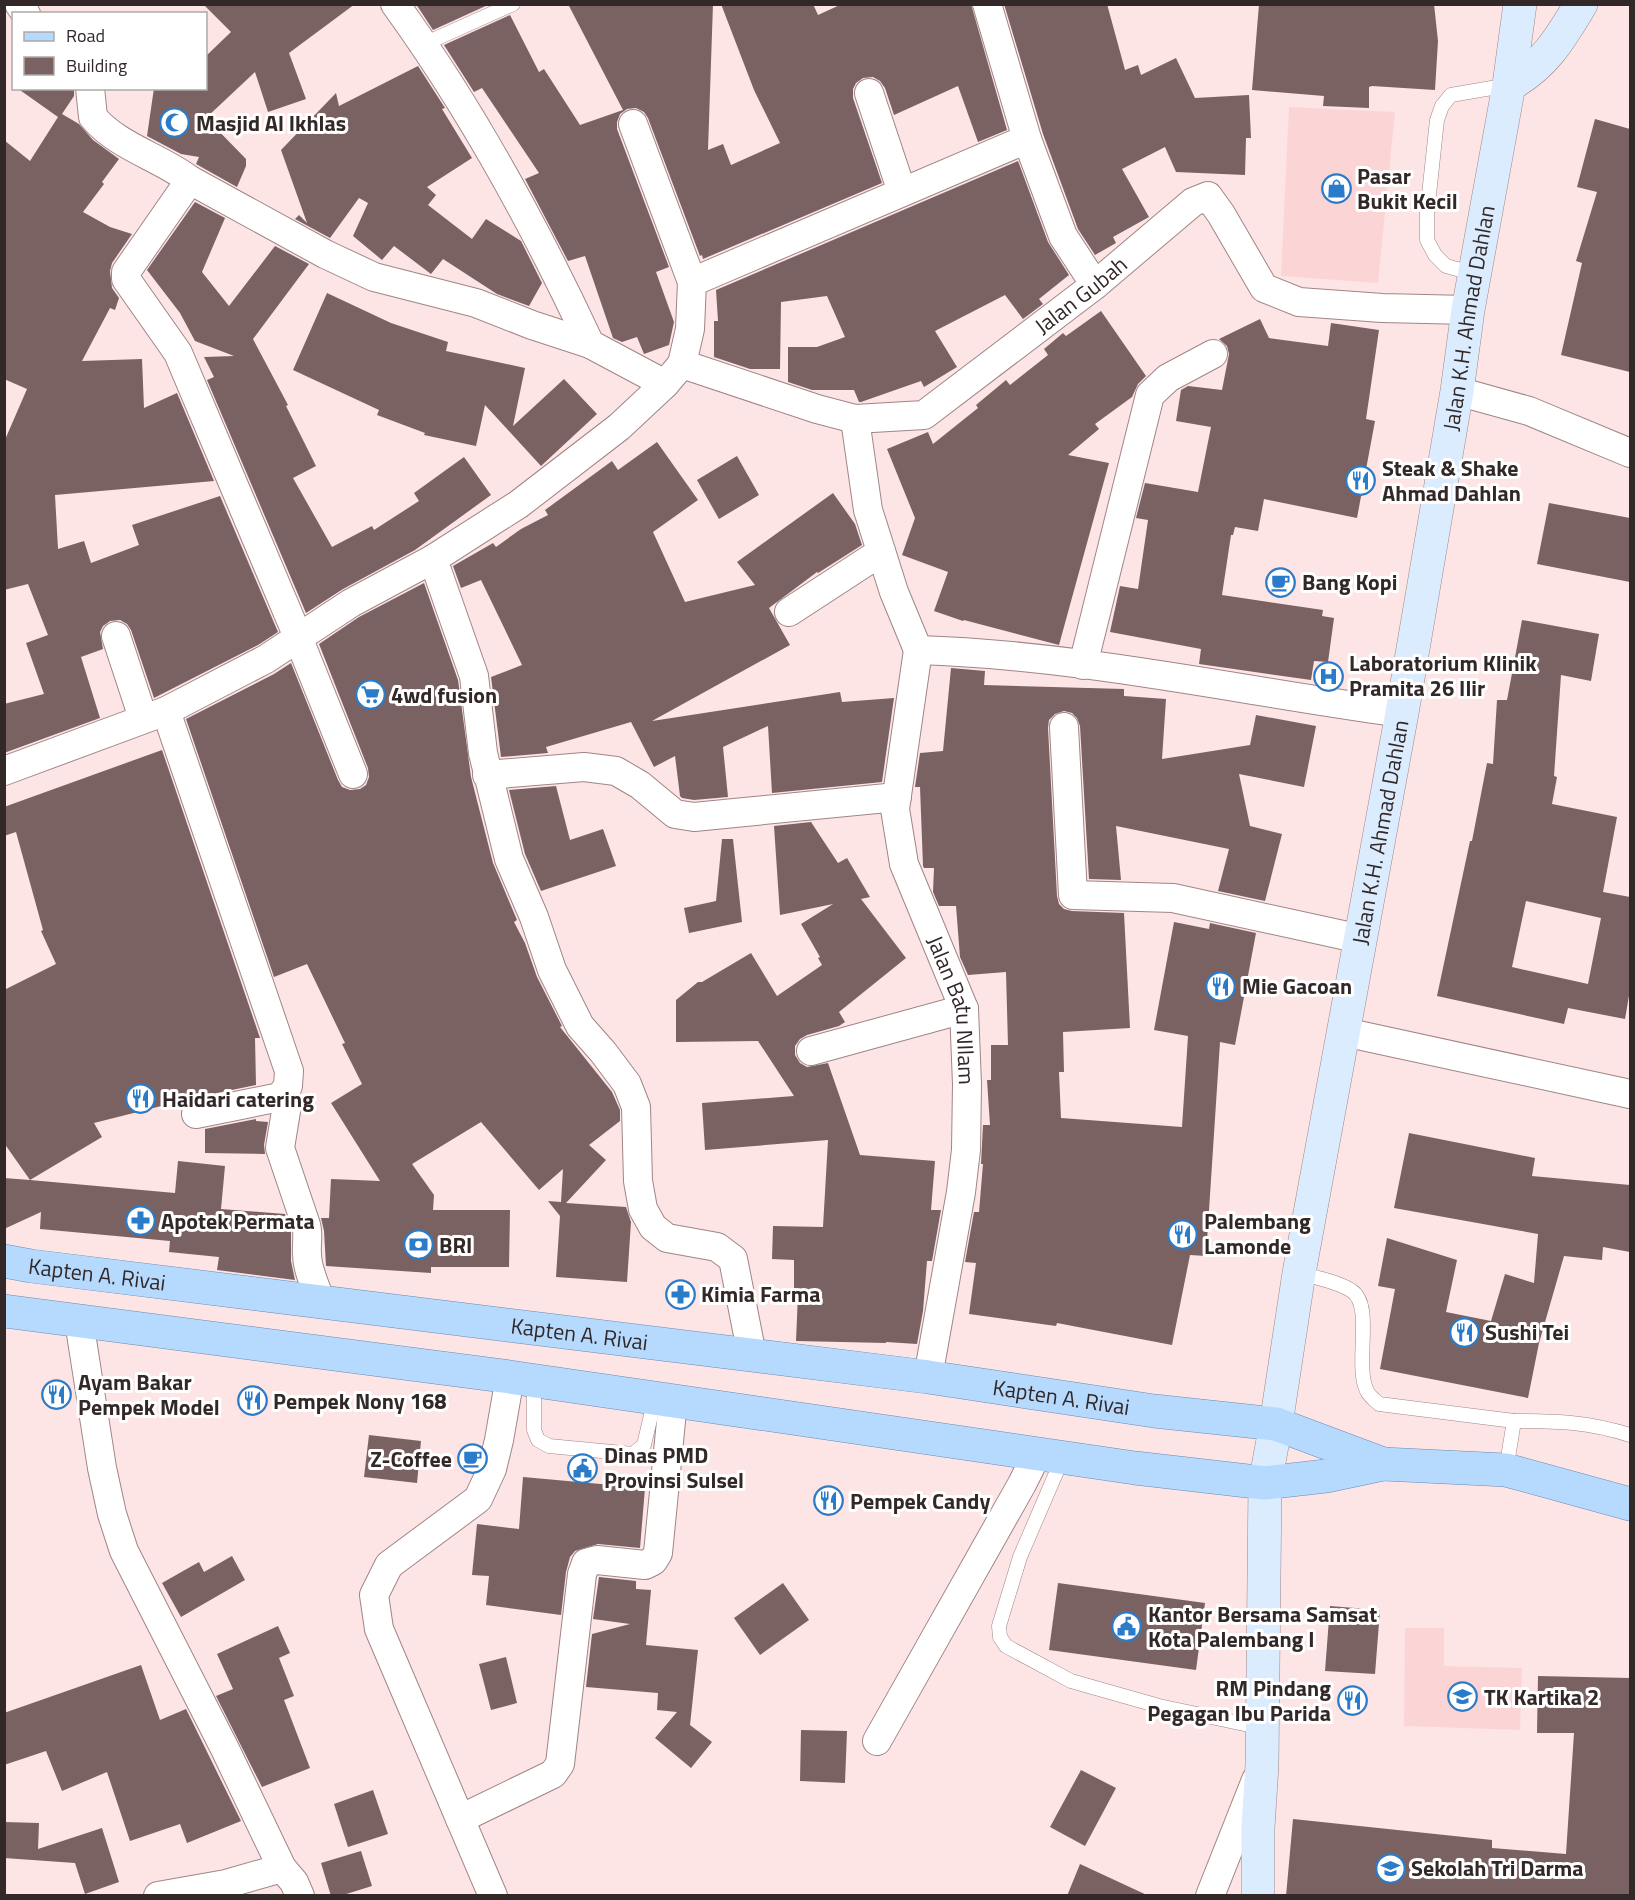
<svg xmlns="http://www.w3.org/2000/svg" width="1635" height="1900" font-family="'Titillium Web',sans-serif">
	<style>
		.built { fill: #fbd5d6 }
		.building { fill: #7b6262; fill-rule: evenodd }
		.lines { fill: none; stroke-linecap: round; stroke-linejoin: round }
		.lane-casing { stroke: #a08586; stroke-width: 15 }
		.street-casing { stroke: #a08586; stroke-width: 30 }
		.secondary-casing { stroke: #a08586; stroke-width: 34 }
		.primary-casing { stroke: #698ab2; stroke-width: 34 }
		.lane { stroke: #fff; stroke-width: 14 }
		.street { stroke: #fff; stroke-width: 28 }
		.secondary { stroke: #dbecfe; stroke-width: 33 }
		.primary { stroke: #b6d9fe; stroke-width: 33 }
		.labels { text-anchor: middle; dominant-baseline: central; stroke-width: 6; stroke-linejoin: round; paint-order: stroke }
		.poi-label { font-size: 22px; font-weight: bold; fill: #332828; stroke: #fff; text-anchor: start }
		.street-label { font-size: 22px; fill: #332828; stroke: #fff }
	</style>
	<rect width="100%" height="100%" fill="#fde5e5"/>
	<!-- built -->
	<g class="built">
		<polygon points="1289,107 1395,112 1378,283 1281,276"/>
		<polygon points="1405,1628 1444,1628 1444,1666 1522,1668 1520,1730 1404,1726"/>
	</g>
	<!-- building -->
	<g class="building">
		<polygon points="203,4 355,4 289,53 306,99 268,112 255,72 206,118 246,159 246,166 237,187 196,164 199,157 181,154 147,136 154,88 206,88 206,56 231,32"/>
		<polygon points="416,4 490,4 433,30"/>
		<polygon points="568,4 713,4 708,150 723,144 731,165 780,143 754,90 721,4 813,4 818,15 842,4 971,4 1007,130 978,142 958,86 894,115 885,88 880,81 873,77 863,78 856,83 853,89 853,98 882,183 703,259 702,255 700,256 648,118 644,112 636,108 627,109 620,114 617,122 617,129 669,267 656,272 674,322 669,345 644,354 637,337 622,342 613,338 585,256 568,261 525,179 539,173 482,88 474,92 444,45 510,15 539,72 544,69 580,125 623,110"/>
		<polygon points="1004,4 1107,4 1125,70 1138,65 1141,75 1176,58 1195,98 1249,95 1251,138 1246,138 1245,175 1176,172 1165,147 1122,169 1149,217 1113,237 1116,243 1095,255 1078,229 1043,134"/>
		<polygon points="1259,4 1434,4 1438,41 1435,90 1372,86 1369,87 1369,108 1323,106 1324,96 1252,90"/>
		<polygon points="418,66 445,108 442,109 472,158 427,187 436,195 428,205 472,239 486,219 521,241 542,283 529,306 497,294 443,259 431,274 394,246 382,260 353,236 368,203 359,198 330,238 295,219 299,215 307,223 281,150 336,93 339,106"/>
		<polygon points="17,88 74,88 74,96 62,114 79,124 93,140 119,159 102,182 104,184 83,212 110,227 132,234 112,263 110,271 112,288 119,298 115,310 110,308 82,361 142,359 144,408 177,393 214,481 55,495 58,549 84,541 91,563 139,545 132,525 220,496 278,632 258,645 154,698 131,630 127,624 120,620 110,621 103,626 100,632 103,649 81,657 100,718 4,753 4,704 44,694 26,643 48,635 28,584 4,590 4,442 27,389 4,379 4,140 30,161 58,117"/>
		<polygon points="1595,119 1630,129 1630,372 1561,355 1582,263 1576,261 1597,192 1577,187"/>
		<polygon points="1018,161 1048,242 1069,275 1039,299 1043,304 1023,319 1005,295 935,331 957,367 924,387 921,381 861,402 859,402 854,390 812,390 788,382 788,347 817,347 845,337 827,296 781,302 780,369 750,369 714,357 714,321 718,321 716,290"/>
		<polygon points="195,202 225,218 202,272 229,306 275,246 309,264 253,339 288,405 286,406 316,466 293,478 332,547 372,526 374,530 419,501 414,493 464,457 491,495 415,550 343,589 306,613 207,380 214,377 204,357 234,356 195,341 180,313 147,270"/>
		<polygon points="327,293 391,323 448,342 446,351 525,368 513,426 564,379 597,414 541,466 485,405 476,446 424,435 425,433 377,415 379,410 293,370"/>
		<polygon points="1101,311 1146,376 1138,384 1132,397 1095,424 1099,429 1068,455 1109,463 1059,645 964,620 963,621 934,611 948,572 902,555 915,518 887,449 928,432 933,444 978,408 976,405 1006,380 1010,385 1048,355 1044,349 1063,333 1066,336"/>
		<polygon points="1260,319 1269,338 1328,346 1331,323 1379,330 1366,419 1375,421 1357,518 1264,499 1258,531 1235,527 1233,535 1231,535 1222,595 1323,610 1322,616 1334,618 1328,662 1314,661 1311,680 1199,664 1201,649 1110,632 1120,586 1138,589 1148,520 1136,518 1145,483 1198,492 1211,427 1176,421 1181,390 1188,386 1222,390 1229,354 1227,346 1219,339"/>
		<polygon points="657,442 698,500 653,532 685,602 755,585 737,562 833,493 855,524 862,545 818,573 817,572 769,608 790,645 652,721 840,692 842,702 894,698 882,782 772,793 768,726 723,747 728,797 694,800 682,798 680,796 675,756 654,767 631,722 546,747 548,753 501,757 491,677 522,665 481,580 461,588 453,566 493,543 496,547 521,529 548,515 545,510 612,461 618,470"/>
		<polygon points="737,456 759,495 719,519 697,480"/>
		<polygon points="1549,503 1630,518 1630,582 1537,564"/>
		<polygon points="424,583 458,680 471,777 493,863 517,920 514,922 525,943 537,977 562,1026 560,1027 612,1092 620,1110 620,1121 589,1145 606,1160 566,1203 626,1207 631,1222 627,1282 556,1277 560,1216 548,1201 561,1202 563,1169 539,1190 481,1122 412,1164 434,1195 433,1210 510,1210 509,1267 431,1267 431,1273 326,1266 324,1231 321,1218 329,1218 331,1179 380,1181 331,1103 362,1084 342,1044 345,1043 307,964 274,977 186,719 274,674 291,663 338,780 342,787 350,790 360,789 366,785 369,777 368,768 319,644 359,617"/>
		<path d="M1522,620L1599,634L1591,681L1561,675L1554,776L1557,777L1552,804L1617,817L1603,892L1630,897V990L1625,1019L1568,1008L1564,1024L1437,996L1470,841H1472L1487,763L1493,764L1497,700H1507ZM1526,901L1601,918L1588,984L1512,967Z"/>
		<polygon points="951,668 985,671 984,685 1124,689 1124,696 1166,699 1162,759 1250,745 1256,715 1316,726 1304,787 1239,774 1250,826 1282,834 1265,901 1218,891 1229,849 1116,826 1121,880 1089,879 1080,726 1077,718 1072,713 1064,711 1055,714 1049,720 1048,728 1057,896 1059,904 1064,909 1072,911 1124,913 1130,1028 1063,1032 1064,1072 1059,1072 1061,1118 1182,1127 1188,1036 1154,1030 1174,922 1209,929 1210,923 1256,933 1235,1045 1220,1042 1206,1256 1190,1255 1172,1345 1057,1323 1056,1326 969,1314 976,1263 965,1262 974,1212 979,1212 983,1164 981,1164 983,1125 990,1125 987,1080 991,1080 991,1045 1008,1045 1006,972 968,975 960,957 956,906 939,906 933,892 934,868 924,868 923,866 920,787 915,787 920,753 943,751"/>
		<polygon points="162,750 260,1038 255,1038 256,1085 193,1098 94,1123 102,1137 30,1180 175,1193 178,1161 225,1166 221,1209 285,1214 291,1232 291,1261 295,1280 217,1270 219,1257 169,1252 170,1241 40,1229 41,1212 4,1229 4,1178 30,1180 4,1143 4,990 56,964 41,931 43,930 16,832 4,836 4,807"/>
		<polygon points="556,786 570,840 603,829 616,866 541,891 525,854 509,790"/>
		<polygon points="811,822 838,863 847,858 870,897 861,899 906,958 839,1012 845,1022 839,1026 807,1035 800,1039 795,1046 795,1055 800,1063 807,1067 828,1063 860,1155 935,1161 931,1210 941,1210 932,1261 927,1261 923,1311 917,1344 886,1342 886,1343 796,1341 798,1294 794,1294 794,1260 772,1259 773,1226 823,1227 828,1140 705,1150 702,1103 794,1096 758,1041 676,1042 676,1000 698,982 702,982 751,953 777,996 822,965 818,958 820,957 801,924 833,904 780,915 774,826"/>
		<polygon points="722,839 733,839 742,922 689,933 684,908 716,901"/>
		<polygon points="256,1119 256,1121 268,1122 264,1145 265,1154 205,1153 205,1129"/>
		<polygon points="1409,1133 1535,1158 1532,1176 1630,1185 1630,1252 1603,1247 1602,1260 1564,1256 1539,1343 1528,1398 1380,1369 1395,1289 1378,1286 1387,1238 1457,1260 1446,1312 1491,1321 1505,1274 1534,1283 1538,1234 1394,1208"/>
		<polygon points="369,1435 421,1441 417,1483 364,1477"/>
		<polygon points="523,1477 645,1488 640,1548 598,1544 575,1551 570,1557 566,1572 561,1615 486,1605 489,1576 472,1575 477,1524 519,1529"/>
		<polygon points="232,1556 245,1580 181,1617 162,1583 199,1562 204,1572"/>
		<polygon points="599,1577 636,1581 636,1589 651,1590 646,1645 698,1650 690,1725 712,1742 691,1768 655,1738 677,1712 657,1710 658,1693 586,1687 592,1634 630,1624 593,1619"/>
		<polygon points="783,1583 809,1620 760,1655 734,1618"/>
		<polygon points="1058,1583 1205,1603 1196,1670 1049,1650"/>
		<polygon points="1330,1606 1380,1610 1375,1674 1325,1671"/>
		<polygon points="278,1626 290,1653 279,1658 294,1696 284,1700 310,1768 262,1787 216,1696 233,1689 217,1654"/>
		<polygon points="506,1657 517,1703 491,1710 479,1664"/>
		<polygon points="141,1665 160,1720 186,1709 241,1821 187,1843 180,1824 130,1841 107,1772 62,1791 46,1751 4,1765 4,1713"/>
		<polygon points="1538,1676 1630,1678 1630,1896 1286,1896 1293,1819 1492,1840 1492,1848 1566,1854 1574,1733 1537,1733"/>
		<polygon points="801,1730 847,1731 845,1783 800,1781"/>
		<polygon points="1081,1770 1116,1788 1085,1846 1050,1827"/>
		<polygon points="373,1790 388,1834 348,1847 334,1804"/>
		<polygon points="4,1822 39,1823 38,1849 102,1828 119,1882 85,1894 75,1863 4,1858"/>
		<polygon points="361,1851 372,1886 340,1896 331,1896 321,1863"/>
		<polygon points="1080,1864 1149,1896 1067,1896"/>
	</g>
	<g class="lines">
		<defs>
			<g id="lane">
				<polyline points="424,44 513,4"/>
				<polyline points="1475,274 1446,266 1435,255 1427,240 1427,213 1437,120 1442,106 1451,95 1509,85"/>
				<path d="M1299,1273C1314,1277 1339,1282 1352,1291C1374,1306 1354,1365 1367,1391C1369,1396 1375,1400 1379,1404L1514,1421"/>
				<polyline points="534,1381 534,1430 538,1440 549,1446 633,1454 644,1445 655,1398"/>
				<polyline points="1063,1457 1020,1557 999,1626 1000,1637 1006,1646 1071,1681 1159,1706 1263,1728"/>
				<path d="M1506,1470L1514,1421C1559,1421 1588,1422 1630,1435"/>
			</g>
			<g id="street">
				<polyline points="19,4 26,14"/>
				<path d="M395,4C472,110 535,226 590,344"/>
				<polyline points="987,4 1027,139 1063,236 1095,285"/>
				<path d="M90,88L93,117C118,147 160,157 190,180L325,254L374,277L476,303L532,325L590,344L665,384"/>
				<polyline points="869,93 902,192"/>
				<polyline points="633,124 692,282 1027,139"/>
				<polyline points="190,180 126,272 126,279 178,353 298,637 353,774"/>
				<polyline points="682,364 690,329 692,282"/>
				<polyline points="1457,391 1529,411 1630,453"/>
				<polyline points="855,419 868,510 894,592 918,650"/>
				<polyline points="433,559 474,676 483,753 509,859 534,917 552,970 580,1026 603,1052 627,1084 636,1107 638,1181 643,1209 653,1227 667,1238 717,1247 733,1259 752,1355"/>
				<polyline points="789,612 881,552"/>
				<polyline points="116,636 143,718"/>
				<path id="s1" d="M918,650L895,809L904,864L964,1009L967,1084L966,1150L961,1192L928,1377"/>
				<path d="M918,650C1081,655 1241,691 1402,713"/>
				<polyline points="1083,665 1150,395 1168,378 1213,354"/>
				<polyline points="166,711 289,1071 288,1086 280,1097 196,1114"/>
				<polyline points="1064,727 1073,895 1173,898 1361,939"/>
				<path id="s2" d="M4,771L166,711L266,659L351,603L433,559L519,504L619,427L665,384L682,364L817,409L855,419L924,415L1095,285L1193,202L1208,196L1221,214L1264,288L1299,302L1382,308L1468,310"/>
				<polyline points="487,775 584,767 616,771 640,785 675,814 694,817 897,797"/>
				<polyline points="1344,1032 1630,1094"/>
				<polyline points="811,1051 964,1009"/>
				<path d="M280,1097L286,1111L280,1148L306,1225C309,1235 306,1244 307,1254C307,1270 316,1287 321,1302"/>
				<polyline points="79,1321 102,1468 112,1514 124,1551 225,1749 282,1868 294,1882 300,1896"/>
				<polyline points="877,1741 1022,1484 1037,1454"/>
				<polyline points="460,1819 553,1774 560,1764 582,1574 586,1563 597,1560 645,1565 653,1561 658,1553 673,1401"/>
				<polyline points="158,1896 226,1884 282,1868"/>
				<polyline points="493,1896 379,1629 374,1595 389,1565 478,1499 492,1469 499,1440 510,1377"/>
				<polyline points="1210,1896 1256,1780"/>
			</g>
			<g id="secondary">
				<path d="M1509,85C1545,65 1560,39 1581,4"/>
				<path id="s3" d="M1258,1896V1828L1262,1765L1265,1483L1276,1424L1299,1273L1402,713L1457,391L1468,310L1509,85L1520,4"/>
			</g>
			<g id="primary">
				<path id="s4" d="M4,1261L31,1266L928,1377L1154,1411L1276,1424L1383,1464"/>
				<polyline points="4,1311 510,1377 1135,1468 1265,1483 1326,1476 1383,1464 1506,1470 1630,1504"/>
			</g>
		</defs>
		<!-- lane casing -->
		<use href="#lane" class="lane-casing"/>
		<!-- street casing -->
		<use href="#street" class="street-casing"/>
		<!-- secondary casing -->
		<use href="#secondary" class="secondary-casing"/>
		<!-- primary casing -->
		<use href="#primary" class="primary-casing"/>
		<!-- lane -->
		<use href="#lane" class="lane"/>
		<!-- street -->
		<use href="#street" class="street"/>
		<!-- secondary -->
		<use href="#secondary" class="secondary"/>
		<!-- primary -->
		<use href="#primary" class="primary"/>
	</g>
	<!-- icons -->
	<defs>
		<symbol id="mosque-ring" viewBox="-11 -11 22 22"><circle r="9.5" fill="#fff" stroke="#2a7bca" stroke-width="1.5"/><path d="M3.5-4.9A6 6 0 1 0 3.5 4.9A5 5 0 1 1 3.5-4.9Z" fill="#2a7bca"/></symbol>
		<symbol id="shop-ring" viewBox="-11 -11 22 22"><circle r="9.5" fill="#fff" stroke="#2a7bca" stroke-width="1.5"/><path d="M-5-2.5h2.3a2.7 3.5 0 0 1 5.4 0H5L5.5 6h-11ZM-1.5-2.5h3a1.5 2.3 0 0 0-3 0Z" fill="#2a7bca"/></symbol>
		<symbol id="restaurant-ring" viewBox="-11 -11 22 22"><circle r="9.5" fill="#fff" stroke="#2a7bca" stroke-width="1.5"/><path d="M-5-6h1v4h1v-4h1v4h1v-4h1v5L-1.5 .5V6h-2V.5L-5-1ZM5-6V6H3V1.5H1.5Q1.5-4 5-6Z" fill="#2a7bca"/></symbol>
		<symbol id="cafe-ring" viewBox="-11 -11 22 22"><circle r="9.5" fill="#fff" stroke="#2a7bca" stroke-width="1.5"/><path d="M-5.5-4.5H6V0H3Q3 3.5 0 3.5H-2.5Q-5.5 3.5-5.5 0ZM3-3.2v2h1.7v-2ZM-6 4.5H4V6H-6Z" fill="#2a7bca"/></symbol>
		<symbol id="hospital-ring" viewBox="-11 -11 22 22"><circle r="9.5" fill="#fff" stroke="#2a7bca" stroke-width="1.5"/><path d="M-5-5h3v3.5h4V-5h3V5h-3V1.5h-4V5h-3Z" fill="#2a7bca"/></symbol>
		<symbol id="supermarket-ring" viewBox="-11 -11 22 22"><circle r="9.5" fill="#fff" stroke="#2a7bca" stroke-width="1.5"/><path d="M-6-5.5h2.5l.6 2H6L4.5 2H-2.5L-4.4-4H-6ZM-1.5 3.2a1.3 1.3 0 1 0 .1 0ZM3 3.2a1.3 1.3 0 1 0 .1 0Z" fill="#2a7bca"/></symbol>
		<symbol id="pharmacy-ring" viewBox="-11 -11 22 22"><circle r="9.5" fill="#fff" stroke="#2a7bca" stroke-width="1.5"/><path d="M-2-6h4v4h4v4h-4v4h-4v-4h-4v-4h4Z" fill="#2a7bca"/></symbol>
		<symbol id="bank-ring" viewBox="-11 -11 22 22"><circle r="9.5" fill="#fff" stroke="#2a7bca" stroke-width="1.5"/><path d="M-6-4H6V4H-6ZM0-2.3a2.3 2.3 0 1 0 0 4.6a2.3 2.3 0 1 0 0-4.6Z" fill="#2a7bca"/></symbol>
		<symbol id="civic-ring" viewBox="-11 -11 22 22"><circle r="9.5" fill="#fff" stroke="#2a7bca" stroke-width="1.5"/><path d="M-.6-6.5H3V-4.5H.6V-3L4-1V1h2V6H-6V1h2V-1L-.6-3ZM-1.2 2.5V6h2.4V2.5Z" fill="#2a7bca"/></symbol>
		<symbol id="school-ring" viewBox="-11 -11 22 22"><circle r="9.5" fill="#fff" stroke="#2a7bca" stroke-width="1.5"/><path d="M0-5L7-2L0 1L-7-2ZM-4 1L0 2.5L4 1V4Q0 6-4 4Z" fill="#2a7bca"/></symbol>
	</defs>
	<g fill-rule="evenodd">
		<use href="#mosque-ring" x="158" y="106" width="33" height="33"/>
		<use href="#shop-ring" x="1320" y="172" width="33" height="33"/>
		<use href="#restaurant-ring" x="1344" y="464" width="33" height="33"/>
		<use href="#cafe-ring" x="1264" y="566" width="33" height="33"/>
		<use href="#hospital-ring" x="1312" y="660" width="33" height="33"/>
		<use href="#supermarket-ring" x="354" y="678" width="33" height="33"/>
		<use href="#restaurant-ring" x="1204" y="970" width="33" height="33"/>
		<use href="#restaurant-ring" x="124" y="1082" width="33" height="33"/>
		<use href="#pharmacy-ring" x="124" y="1204" width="33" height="33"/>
		<use href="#restaurant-ring" x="1166" y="1218" width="33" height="33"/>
		<use href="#bank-ring" x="402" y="1228" width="33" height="33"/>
		<use href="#pharmacy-ring" x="664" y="1278" width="33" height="33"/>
		<use href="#restaurant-ring" x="1448" y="1316" width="33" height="33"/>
		<use href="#restaurant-ring" x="40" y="1378" width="33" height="33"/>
		<use href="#restaurant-ring" x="236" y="1384" width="33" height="33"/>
		<use href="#cafe-ring" x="456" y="1442" width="33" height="33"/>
		<use href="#civic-ring" x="566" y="1452" width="33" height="33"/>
		<use href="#restaurant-ring" x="812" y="1484" width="33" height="33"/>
		<use href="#civic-ring" x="1110" y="1610" width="33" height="33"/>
		<use href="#school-ring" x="1446" y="1680" width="33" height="33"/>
		<use href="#restaurant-ring" x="1336" y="1684" width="33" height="33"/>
		<use href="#school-ring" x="1374" y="1852" width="33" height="33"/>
	</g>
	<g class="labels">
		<!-- poi labels -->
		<g class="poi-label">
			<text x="196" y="123">Masjid Al Ikhlas</text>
			<text x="1357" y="176">Pasar<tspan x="1357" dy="25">Bukit Kecil</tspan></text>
			<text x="1382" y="468">Steak &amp; Shake<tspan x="1382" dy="25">Ahmad Dahlan</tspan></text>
			<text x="1302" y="582">Bang Kopi</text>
			<text x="1349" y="663">Laboratorium Klinik<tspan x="1349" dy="25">Pramita 26 Ilir</tspan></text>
			<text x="391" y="695">4wd fusion</text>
			<text x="1242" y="986">Mie Gacoan</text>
			<text x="162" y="1099">Haidari catering</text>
			<text x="161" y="1221">Apotek Permata</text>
			<text x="1204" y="1221">Palembang<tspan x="1204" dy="25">Lamonde</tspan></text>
			<text x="439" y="1245">BRI</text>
			<text x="701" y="1294">Kimia Farma</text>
			<text x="1485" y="1332">Sushi Tei</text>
			<text x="78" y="1382">Ayam Bakar<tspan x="78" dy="25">Pempek Model</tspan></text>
			<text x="273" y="1401">Pempek Nony 168</text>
			<text x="604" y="1455">Dinas PMD<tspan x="604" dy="25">Provinsi Sulsel</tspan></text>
			<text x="452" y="1459" text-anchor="end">Z-Coffee</text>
			<text x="850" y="1501">Pempek Candy</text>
			<text x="1148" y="1614">Kantor Bersama Samsat<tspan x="1148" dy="25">Kota Palembang I</tspan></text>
			<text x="1331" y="1688" text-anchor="end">RM Pindang<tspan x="1331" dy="25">Pegagan Ibu Parida</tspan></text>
			<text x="1484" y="1697">TK Kartika 2</text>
			<text x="1411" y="1868">Sekolah Tri Darma</text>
		</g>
		<!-- street labels -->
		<g class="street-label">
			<text stroke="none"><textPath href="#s2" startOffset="1246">Jalan Gubah</textPath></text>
			<text stroke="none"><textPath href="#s3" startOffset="1596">Jalan K.H. Ahmad Dahlan</textPath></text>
			<text stroke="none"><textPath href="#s3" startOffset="1074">Jalan K.H. Ahmad Dahlan</textPath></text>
			<text stroke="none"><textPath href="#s1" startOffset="372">Jalan Batu NIlam</textPath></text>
			<text stroke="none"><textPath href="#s4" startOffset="94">Kapten A. Rivai</textPath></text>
			<text stroke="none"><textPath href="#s4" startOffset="580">Kapten A. Rivai</textPath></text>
			<text stroke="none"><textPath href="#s4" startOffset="1066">Kapten A. Rivai</textPath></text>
		</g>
	</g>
	<!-- border -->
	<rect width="1635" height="1900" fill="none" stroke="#332828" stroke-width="12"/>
	<!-- legend -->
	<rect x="12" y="12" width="195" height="78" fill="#ffffff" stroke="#ada9a9" stroke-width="1.5"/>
	<rect x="24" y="32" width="30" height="9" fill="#b6d9fe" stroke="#ada9a9" stroke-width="1.5"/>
	<text x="66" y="42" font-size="18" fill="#332828">Road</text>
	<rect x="24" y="57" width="30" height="18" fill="#7b6262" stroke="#ada9a9" stroke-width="1.5"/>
	<text x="66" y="72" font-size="18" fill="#332828">Building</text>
</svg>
